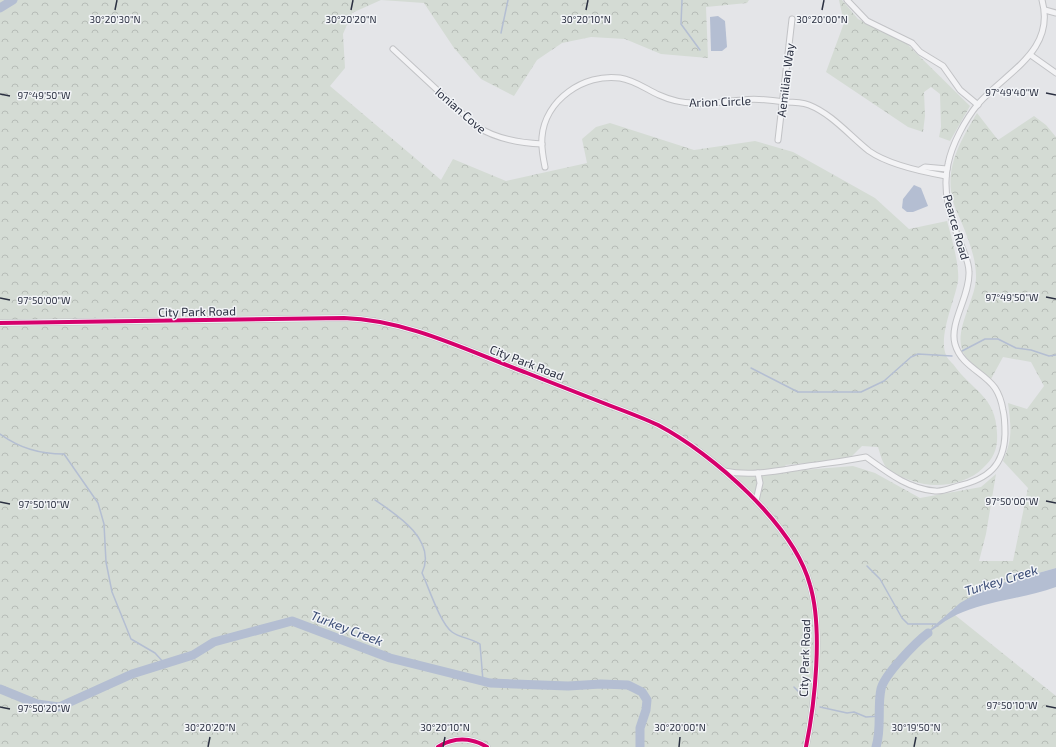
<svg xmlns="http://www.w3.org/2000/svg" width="1056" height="747" font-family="'Exo 2',sans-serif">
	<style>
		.forest { fill: url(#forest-crowns) }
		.water { fill: #b4bed2 }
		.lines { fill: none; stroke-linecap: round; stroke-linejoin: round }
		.stream { stroke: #b4bed2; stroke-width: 1.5 }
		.river { stroke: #b4bed2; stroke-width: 9 }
		.street-casing { stroke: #c2c3c6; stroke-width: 7 }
		.street { stroke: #f3f3f5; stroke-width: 5 }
		.cycleway-casing { stroke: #f2f4f7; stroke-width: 6 }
		.cycleway { stroke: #d6006c; stroke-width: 4 }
		.ticks { fill: none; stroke: #2b3041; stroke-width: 1.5 }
		.labels { text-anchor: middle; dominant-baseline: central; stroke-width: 3; stroke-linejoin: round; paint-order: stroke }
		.street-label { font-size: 12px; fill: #2b3041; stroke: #f2f4f7 }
		.water-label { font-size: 13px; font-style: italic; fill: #374973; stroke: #f2f4f7 }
		.ticks-label { font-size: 10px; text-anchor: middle; fill: #2b3041; stroke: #f2f4f7; stroke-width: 3; stroke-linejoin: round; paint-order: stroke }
	</style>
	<defs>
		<pattern id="forest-crowns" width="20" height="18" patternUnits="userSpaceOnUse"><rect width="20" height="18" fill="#d4dbd4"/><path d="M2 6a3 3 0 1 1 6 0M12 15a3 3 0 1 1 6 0" fill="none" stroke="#b6bcb7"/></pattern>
	</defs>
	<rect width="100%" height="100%" fill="#e4e5e8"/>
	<!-- forest -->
	<g class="forest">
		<path d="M0,0H749L747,3L706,7L708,58L661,54L625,39L591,37L562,43L537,60L514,96L481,79L454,48L424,3L381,0L352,13L343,34L345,68L330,86L441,180L453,159L506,181L587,163L582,139L596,127L610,123L694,150L755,141L793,152L875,198L909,229L947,221C951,235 960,267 958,281C955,300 938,336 946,355C947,358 951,362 953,364C972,391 996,396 997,433C998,448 994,458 983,468C968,483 944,487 924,484C914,482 892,475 886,467C882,462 880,453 878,447L862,446L852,456L831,461L785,465L791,471L853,466L875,473L920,498L981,487L996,474L986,534L979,561H1013L1028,488L1003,461C1013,438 1011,427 1008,403L1027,409L1044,386L1031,362L1003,357L991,379C983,372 973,365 966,357C949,335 977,300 976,276C976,259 969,241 963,226C960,218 955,209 953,201C944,168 961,140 977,113L998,140L1034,116L1046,125L1056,137V568L988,587L950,611L1056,696V747H0Z"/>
		<polygon points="839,0 842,0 858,19 905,42 970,106 950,141 939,137 941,127 940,94 931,87 924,92 925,116 923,132 908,127 826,72 844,23"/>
	</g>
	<!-- water -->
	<g class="water">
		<polygon points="718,16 725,21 727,47 722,51 711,51 710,17"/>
		<polygon points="914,185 921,188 928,206 913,212 907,212 902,208 903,199"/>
		<path d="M1056,568V587C1026,598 993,600 963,612C947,618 932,631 918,640L960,603L988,587Z"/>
	</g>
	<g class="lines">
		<!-- stream -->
		<g class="stream">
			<polyline points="682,0 681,24 700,50"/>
			<polyline points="501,33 508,0"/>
			<polyline points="962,351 985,339 998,339 1016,348 1031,350 1049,356 1056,355"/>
			<polyline points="751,368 798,392 861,392 884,381 911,357 918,354 952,356"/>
			<path d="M0,434C20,448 39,454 64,454L98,503L104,524L106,562L112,592L131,639L155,653L165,664"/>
			<path d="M375,500C399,516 437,541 422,573C429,588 440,623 452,632C460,638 471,638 480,644L483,681"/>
			<polyline points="867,566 880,579 902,618 908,624 936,624"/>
			<polyline points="794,687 804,697"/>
			<polyline points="820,707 847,713 854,712 866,717 880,716"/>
		</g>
		<!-- river -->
		<g class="river">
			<polyline points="0,8 13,0"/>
			<polyline points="0,689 37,704 59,707 132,674 193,655 214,642 292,621 390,658 490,683 568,686 601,684 628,685 642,692 647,700 646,710 640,728 640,747"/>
			<path d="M876,747C882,728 877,708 881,689C884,675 916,642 928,633"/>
		</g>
		<defs>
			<g id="street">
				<polyline points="847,0 867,21 912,43 920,52 943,66 960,90 978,105"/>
				<polyline points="1045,10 1056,13"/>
				<path d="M393,49L476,126C496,139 518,143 542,144"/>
				<polyline points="1032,56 1056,73"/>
				<polyline points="778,140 792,19"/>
				<path d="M545,167C543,157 541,148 542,137C545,100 584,73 620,78C634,80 646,89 659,95C670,100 682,103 694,103C710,105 727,101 743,100C757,98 771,100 785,102C793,102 801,102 809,105C832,114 850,136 869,151C889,165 923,172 946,176"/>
				<polyline points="920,170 925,167 947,169"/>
				<path d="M0,323L344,318C408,320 468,351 527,373C555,384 583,395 611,406C627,412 643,418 658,425C713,454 794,525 810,585C823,628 815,703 806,747"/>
				<path d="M724,471C753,477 780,470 808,466C827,463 847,461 866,457C887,472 908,489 935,491C942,492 951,488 958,486C988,479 1004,466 1005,434C1005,427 1005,418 1003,410C1002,404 999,394 995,388C984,372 961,366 955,344C949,323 970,296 969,272C969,261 963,250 959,240C950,216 942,190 948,164C952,144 965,120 978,104C1006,72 1056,51 1042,0"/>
				<polyline points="756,501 760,483 758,473"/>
				<path d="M438,747C453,737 471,737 487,747"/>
			</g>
		</defs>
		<!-- street casing -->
		<use href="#street" class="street-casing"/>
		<!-- street -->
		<use href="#street" class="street"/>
		<defs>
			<g id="cycleway">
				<path d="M0,323L344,318C408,320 468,351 527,373C555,384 583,395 611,406C627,412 643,418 658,425C713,454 794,525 810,585C823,628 815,703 806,747"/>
				<path d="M438,747C453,737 471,737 487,747"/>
			</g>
		</defs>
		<!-- cycleway casing -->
		<use href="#cycleway" class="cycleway-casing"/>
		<!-- cycleway -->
		<use href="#cycleway" class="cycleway"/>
	</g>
	<!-- ticks -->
	<path class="ticks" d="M115,10L117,0M351,10L353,0M586,10L588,0M822,10L824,0M1046,93L1056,95M0,94L10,96M1046,297L1056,299M0,298L10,300M1046,501L1056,503M0,502L10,504M1046,706L1056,708M0,707L10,709M208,747L210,737M443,747L445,737M679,747L680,737M914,747L916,737"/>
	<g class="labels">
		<!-- street labels -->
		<g class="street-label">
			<text transform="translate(785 80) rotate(-83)">Aemilian Way</text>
			<text transform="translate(720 101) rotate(-2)">Arion Circle</text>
			<text transform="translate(461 110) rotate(41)">Ionian Cove</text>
			<text transform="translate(957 227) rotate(74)">Pearce Road</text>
			<text transform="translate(197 311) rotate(-1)">City Park Road</text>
			<text transform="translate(527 362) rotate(21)">City Park Road</text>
			<text transform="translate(804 658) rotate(-88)">City Park Road</text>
		</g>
		<!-- water labels -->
		<g class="water-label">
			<text transform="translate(1001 580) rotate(-17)">Turkey Creek</text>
			<text transform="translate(347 628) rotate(21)">Turkey Creek</text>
		</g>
	</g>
	<g class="ticks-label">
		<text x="115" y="23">30°20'30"N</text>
		<text x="351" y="23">30°20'20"N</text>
		<text x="586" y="23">30°20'10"N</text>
		<text x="822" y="23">30°20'00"N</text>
		<text x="1012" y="96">97°49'40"W</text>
		<text x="44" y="99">97°49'50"W</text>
		<text x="1012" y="301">97°49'50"W</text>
		<text x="44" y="304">97°50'00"W</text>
		<text x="1012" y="505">97°50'00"W</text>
		<text x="44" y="508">97°50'10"W</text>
		<text x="1012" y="709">97°50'10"W</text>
		<text x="44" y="712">97°50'20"W</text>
		<text x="210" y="731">30°20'20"N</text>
		<text x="445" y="731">30°20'10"N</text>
		<text x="680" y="731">30°20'00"N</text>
		<text x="916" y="731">30°19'50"N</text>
	</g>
</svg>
